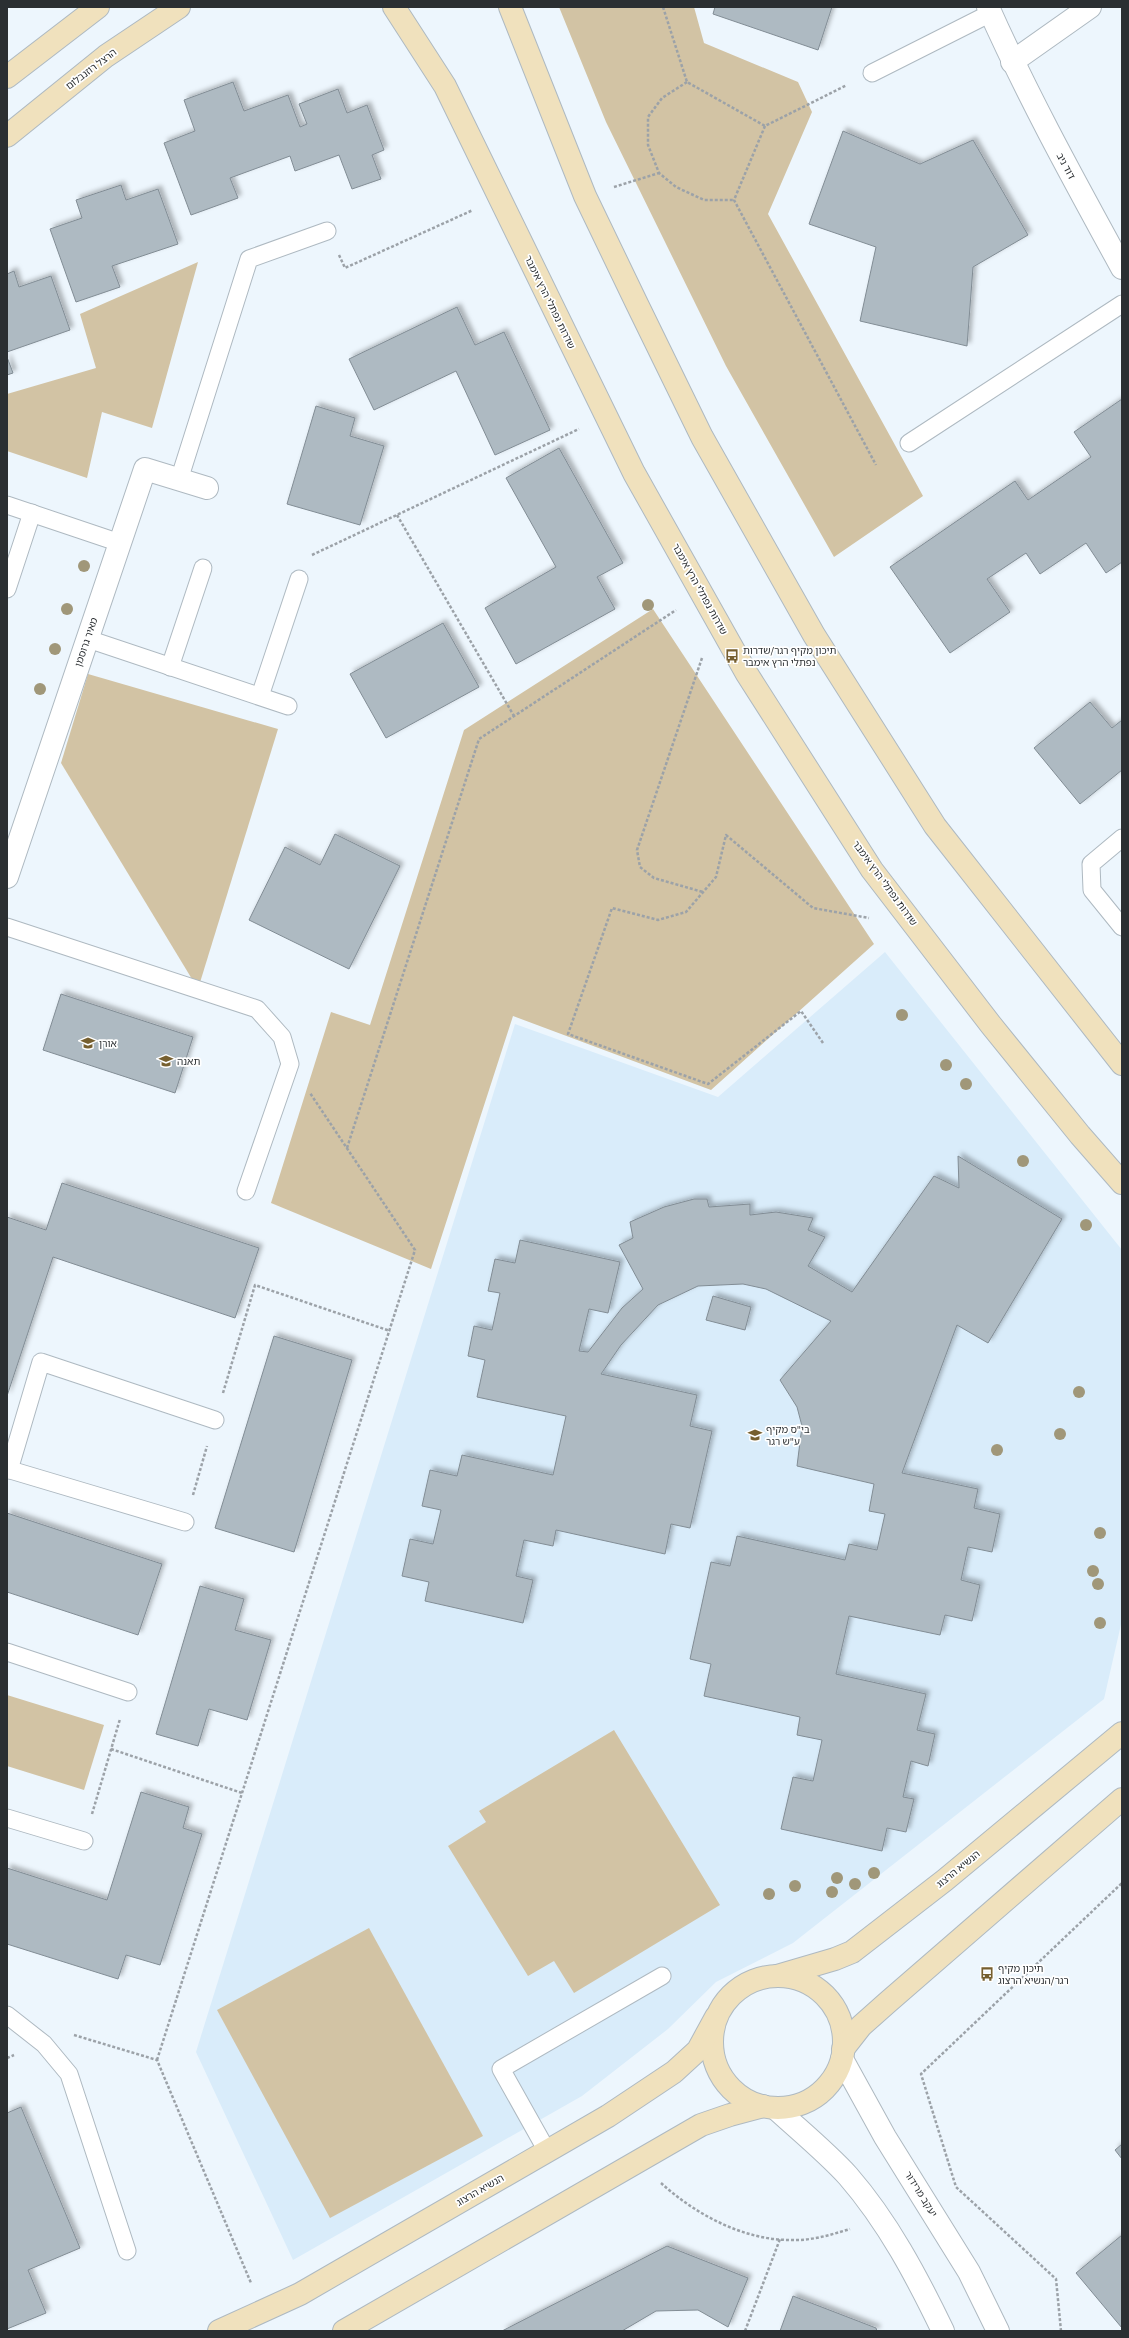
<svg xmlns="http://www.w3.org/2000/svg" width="1129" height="2338" font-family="'IBM Plex Sans','Noto Sans Hebrew',sans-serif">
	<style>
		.built { fill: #d9ecfa }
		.green { fill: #d2c3a4 }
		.building { fill: #aebac2; stroke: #828d95; filter: url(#shadow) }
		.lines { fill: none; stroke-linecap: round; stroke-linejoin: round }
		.lane-casing { stroke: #aeb9c1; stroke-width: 19 }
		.street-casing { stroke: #aeb9c1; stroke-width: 24 }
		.secondary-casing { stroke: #aeb9c1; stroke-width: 24 }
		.path { stroke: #9ca2a8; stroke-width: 2.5; stroke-dasharray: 3 2; stroke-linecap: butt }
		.lane { stroke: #fff; stroke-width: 17 }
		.street { stroke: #fff; stroke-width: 22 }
		.secondary { stroke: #f0e1bd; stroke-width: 22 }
		.tree { fill: #a09779 }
		.labels { text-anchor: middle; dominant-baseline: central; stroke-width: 3.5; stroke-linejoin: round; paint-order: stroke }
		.street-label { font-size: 10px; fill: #2b2f32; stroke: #fff }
		.poi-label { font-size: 10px; fill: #2b2f32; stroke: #fff; text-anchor: start }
	</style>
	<defs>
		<filter id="shadow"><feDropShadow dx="3.5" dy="-3.5" stdDeviation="2" flood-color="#0004"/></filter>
	</defs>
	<rect width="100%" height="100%" fill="#edf6fd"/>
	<!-- built -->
	<polygon class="built" points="885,952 1122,1250 1122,1620 1104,1699 793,1943 716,1982 668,2029 582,2096 293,2260 196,2052 515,1024 718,1097"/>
	<!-- green -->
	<g class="green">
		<polygon points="559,7 694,7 704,43 798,82 812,112 768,214 923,496 834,557 726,366 606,122"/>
		<polygon points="198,262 152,428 102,412 87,478 7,451 7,394 96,368 80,314"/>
		<polygon points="653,609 874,944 711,1090 513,1016 431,1269 271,1203 331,1012 370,1025 464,730"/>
		<polygon points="88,674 278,729 198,989 61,763"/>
		<polygon points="7,1695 104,1725 84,1790 7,1766"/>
		<polygon points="614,1730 720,1905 574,1993 554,1961 528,1976 448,1846 486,1822 479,1811"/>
		<polygon points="369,1928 483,2136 330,2218 217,2010"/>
	</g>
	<!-- building -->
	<g class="building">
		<polygon points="715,7 832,7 818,50 713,14"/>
		<polygon points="233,82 244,111 288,95 300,127 307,124 299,104 338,89 347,113 367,105 384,150 372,155 381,179 352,189 339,155 295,171 290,156 230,178 238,198 191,215 164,143 195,131 184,100"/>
		<polygon points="843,131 920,164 973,140 1028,235 973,267 967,346 860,321 876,247 809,224"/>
		<polygon points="121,185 126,200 158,189 178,244 112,266 120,287 76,302 50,229 82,218 76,200"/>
		<polygon points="14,271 19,287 51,276 70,330 7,352 7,274"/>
		<polygon points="457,307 475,345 504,332 550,430 495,455 456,371 374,410 349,359"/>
		<polygon points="7,357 13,373 7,375"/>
		<polygon points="1122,399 1122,562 1106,573 1086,543 1040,574 1026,553 987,579 1010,612 950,653 890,567 1015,481 1028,500 1091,457 1074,432"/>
		<polygon points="316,406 355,418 350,436 384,446 360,525 287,504"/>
		<polygon points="559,448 623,563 597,577 615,609 516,664 485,608 556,567 506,478"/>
		<polygon points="443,623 479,687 386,738 350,674"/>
		<polygon points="1090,702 1112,728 1122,720 1122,770 1080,804 1034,748"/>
		<polygon points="335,834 400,866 349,969 249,920 285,847 320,865"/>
		<polygon points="61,994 193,1037 175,1093 43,1050"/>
		<polygon points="958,1156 1062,1219 988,1343 957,1325 902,1473 978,1489 974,1508 1000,1514 992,1552 968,1547 961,1580 980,1585 972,1621 945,1615 940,1635 849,1616 836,1674 926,1694 917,1730 935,1734 928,1766 911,1761 903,1797 914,1799 906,1832 887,1828 882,1851 781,1829 793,1777 813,1781 822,1740 797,1735 800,1717 704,1696 711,1664 690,1659 711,1562 730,1566 737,1536 845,1560 849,1544 877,1550 885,1514 869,1511 874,1484 797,1466 802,1426 797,1407 780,1380 831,1321 766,1289 743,1284 698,1286 658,1305 621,1345 601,1374 697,1395 690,1426 712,1431 690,1528 671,1524 665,1554 556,1530 553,1546 524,1540 516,1576 533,1580 523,1623 425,1601 429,1582 402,1576 410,1539 433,1544 441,1510 422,1506 430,1470 457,1476 462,1455 553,1475 566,1416 477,1397 485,1360 468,1356 474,1326 492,1330 500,1293 488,1291 495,1259 515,1263 520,1240 620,1262 608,1313 589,1309 579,1351 588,1352 622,1308 643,1289 619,1245 633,1238 630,1222 664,1207 694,1199 707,1199 709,1207 750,1204 750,1215 776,1212 813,1218 808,1230 825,1237 808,1266 852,1292 934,1176 959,1188"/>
		<polygon points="62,1183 259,1248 235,1318 53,1257 7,1396 7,1217 46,1230"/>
		<polygon points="713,1296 751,1307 745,1330 706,1320"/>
		<polygon points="274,1336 352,1360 294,1552 215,1528"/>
		<polygon points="7,1513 162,1564 138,1635 7,1592"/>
		<polygon points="200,1586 244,1599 235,1630 271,1640 247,1720 209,1709 198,1746 156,1734"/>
		<polygon points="141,1792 189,1807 183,1828 202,1834 160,1965 126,1955 118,1979 7,1944 7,1868 107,1900"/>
		<polygon points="21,2107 80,2248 28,2270 46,2313 7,2329 7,2113"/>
		<polygon points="1122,2144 1122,2159 1115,2150"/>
		<polygon points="1122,2235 1122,2328 1076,2273"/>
		<polygon points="667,2246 748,2278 728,2327 698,2310 656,2311 622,2331 502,2331"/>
		<polygon points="793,2296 876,2328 877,2331 780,2331"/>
	</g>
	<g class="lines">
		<defs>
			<g id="lane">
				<polyline points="872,73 991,13"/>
				<polyline points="909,443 1122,304"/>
				<polyline points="179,480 249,259 327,231"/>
				<polyline points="7,505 120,543"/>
				<polyline points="7,589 32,513"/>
				<polyline points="88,639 288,706"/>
				<polyline points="170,667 203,568"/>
				<polyline points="260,696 299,579"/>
				<polyline points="1122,838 1091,864 1092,890 1122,927"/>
				<polyline points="7,927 257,1009 282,1037 290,1064 246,1191"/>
				<polyline points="7,1469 185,1522"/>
				<polyline points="9,1470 41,1362 215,1420"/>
				<polyline points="7,1652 128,1692"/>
				<polyline points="7,1818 84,1841"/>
				<polyline points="7,2015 44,2044 69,2074 127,2251"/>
				<polyline points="547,2151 501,2069 662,1976"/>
			</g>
			<g id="street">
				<path d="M988,7C1028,97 1075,182 1122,268"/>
				<polyline points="1012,62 1090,7"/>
				<polyline points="7,877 145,469 207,488"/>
				<polyline points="842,2059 885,2137 969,2272 998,2331"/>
				<path d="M775,2108C799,2130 826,2152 848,2176C888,2222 917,2277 943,2331"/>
			</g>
			<g id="secondary">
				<polyline points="394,7 445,86 634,473 747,674 872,870 991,1025 1080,1135 1122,1183"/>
				<polyline points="510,7 585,196 637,304 702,437 814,635 935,826 1122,1064"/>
				<polyline points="7,77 98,7"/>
				<polyline points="7,136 106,56 179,7"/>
				<polyline points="777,1976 835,1959 852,1952 945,1880 1122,1733"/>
				<circle cx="778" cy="2042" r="66"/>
				<polyline points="843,2049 861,2026 888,2002 1122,1799"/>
				<polyline points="219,2331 300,2294 608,2116 674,2072 698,2050 716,2017"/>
				<polyline points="344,2331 701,2125 730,2115 763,2106"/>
			</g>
		</defs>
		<!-- lane casing -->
		<use href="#lane" class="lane-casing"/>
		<!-- street casing -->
		<use href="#street" class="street-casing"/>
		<!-- secondary casing -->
		<use href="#secondary" class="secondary-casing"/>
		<!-- path -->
		<g class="path">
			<polyline points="663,7 687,82 765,126 847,85"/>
			<polyline points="687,82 662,98 648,117 648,145 659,173 676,187 704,200 734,200"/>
			<polyline points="765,126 734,200 876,465"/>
			<polyline points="614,187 659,173"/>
			<polyline points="339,255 345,268 473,210"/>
			<polyline points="397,515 514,716"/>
			<polyline points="312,555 579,429"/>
			<polyline points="702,658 637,850 640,867 654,878 703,892"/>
			<polyline points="823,1043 801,1011 708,1084 568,1034 612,908 658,920 686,912 716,877 726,835 813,908 869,918"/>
			<polyline points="347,1148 479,739 676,610"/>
			<polyline points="223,1393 255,1285 390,1331"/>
			<polyline points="193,1495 207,1446"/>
			<polyline points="111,1749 242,1793"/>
			<polyline points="92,1814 120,1719"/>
			<polyline points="74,2035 157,2060 251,2283"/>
			<polyline points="7,2058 14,2055"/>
			<polyline points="157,2060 415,1250 310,1093"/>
			<path d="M661,2183C695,2214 743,2240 790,2240C811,2241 830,2235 850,2229"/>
			<polyline points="745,2331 780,2239"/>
			<polyline points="1061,2331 1056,2279 956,2187 921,2074 1122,1883"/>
		</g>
		<!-- lane -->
		<use href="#lane" class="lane"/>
		<!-- street -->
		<use href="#street" class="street"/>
		<!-- secondary -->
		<use href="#secondary" class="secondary"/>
	</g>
	<!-- trees -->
	<g class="tree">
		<circle cx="84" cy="566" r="6"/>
		<circle cx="648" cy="605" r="6"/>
		<circle cx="67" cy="609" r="6"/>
		<circle cx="55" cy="649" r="6"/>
		<circle cx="40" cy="689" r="6"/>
		<circle cx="902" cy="1015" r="6"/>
		<circle cx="946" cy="1065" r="6"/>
		<circle cx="966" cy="1084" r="6"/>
		<circle cx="1023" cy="1161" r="6"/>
		<circle cx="1086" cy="1225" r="6"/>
		<circle cx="1079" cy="1392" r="6"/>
		<circle cx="1060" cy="1434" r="6"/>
		<circle cx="997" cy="1450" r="6"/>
		<circle cx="1100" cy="1533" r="6"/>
		<circle cx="1093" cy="1571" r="6"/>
		<circle cx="1098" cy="1584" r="6"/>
		<circle cx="1100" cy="1623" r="6"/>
		<circle cx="874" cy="1873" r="6"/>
		<circle cx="837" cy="1878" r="6"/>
		<circle cx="855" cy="1884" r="6"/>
		<circle cx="795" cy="1886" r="6"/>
		<circle cx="832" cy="1892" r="6"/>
		<circle cx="769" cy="1894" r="6"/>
	</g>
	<!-- icons -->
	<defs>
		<symbol id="bus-bare" viewBox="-9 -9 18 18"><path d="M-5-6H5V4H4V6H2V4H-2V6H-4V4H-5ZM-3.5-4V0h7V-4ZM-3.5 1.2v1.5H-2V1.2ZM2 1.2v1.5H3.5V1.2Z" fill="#765f2f" stroke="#fff" stroke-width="2.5" paint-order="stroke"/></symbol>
		<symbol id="school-bare" viewBox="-9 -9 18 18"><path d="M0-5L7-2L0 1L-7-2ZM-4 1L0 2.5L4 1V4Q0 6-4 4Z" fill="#765f2f" stroke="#fff" stroke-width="2.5" paint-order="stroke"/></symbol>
	</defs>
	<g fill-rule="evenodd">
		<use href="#bus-bare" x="722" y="646" width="20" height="20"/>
		<use href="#school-bare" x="78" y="1033" width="20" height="20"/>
		<use href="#school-bare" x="156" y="1051" width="20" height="20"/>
		<use href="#school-bare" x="745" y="1425" width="20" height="20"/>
		<use href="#bus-bare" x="977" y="1964" width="20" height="20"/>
	</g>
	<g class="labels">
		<!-- street labels -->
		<g class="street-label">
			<text transform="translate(91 69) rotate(-37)">הרצל רוזנבלום</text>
			<text transform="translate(1066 166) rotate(62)">דוד ניב</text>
			<text transform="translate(550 302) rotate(64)">שדרות נפתלי הרץ אימבר</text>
			<text transform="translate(700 589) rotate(61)">שדרות נפתלי הרץ אימבר</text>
			<text transform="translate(86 642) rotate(-71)">מאיר גרוסמן</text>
			<text transform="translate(885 883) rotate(54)">שדרות נפתלי הרץ אימבר</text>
			<text transform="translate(958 1869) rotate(-39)">הנשיא הרצוג</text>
			<text transform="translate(480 2190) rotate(-30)">הנשיא הרצוג</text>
			<text transform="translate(921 2194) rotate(58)">יעקב מרידור</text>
		</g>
		<!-- poi labels -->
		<g class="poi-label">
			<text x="743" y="650">תיכון מקיף רגר/שדרות<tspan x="743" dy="12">נפתלי הרץ אימבר</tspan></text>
			<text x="99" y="1043">אורן</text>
			<text x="177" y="1061">תאנה</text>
			<text x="766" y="1429">בי"ס מקיף<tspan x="766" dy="12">ע"ש רגר</tspan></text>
			<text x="998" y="1968">תיכון מקיף<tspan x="998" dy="12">רגר/הנשיא הרצוג</tspan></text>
		</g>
	</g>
	<!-- border -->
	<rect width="1129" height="2338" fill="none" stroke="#2b2f32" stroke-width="16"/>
</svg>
